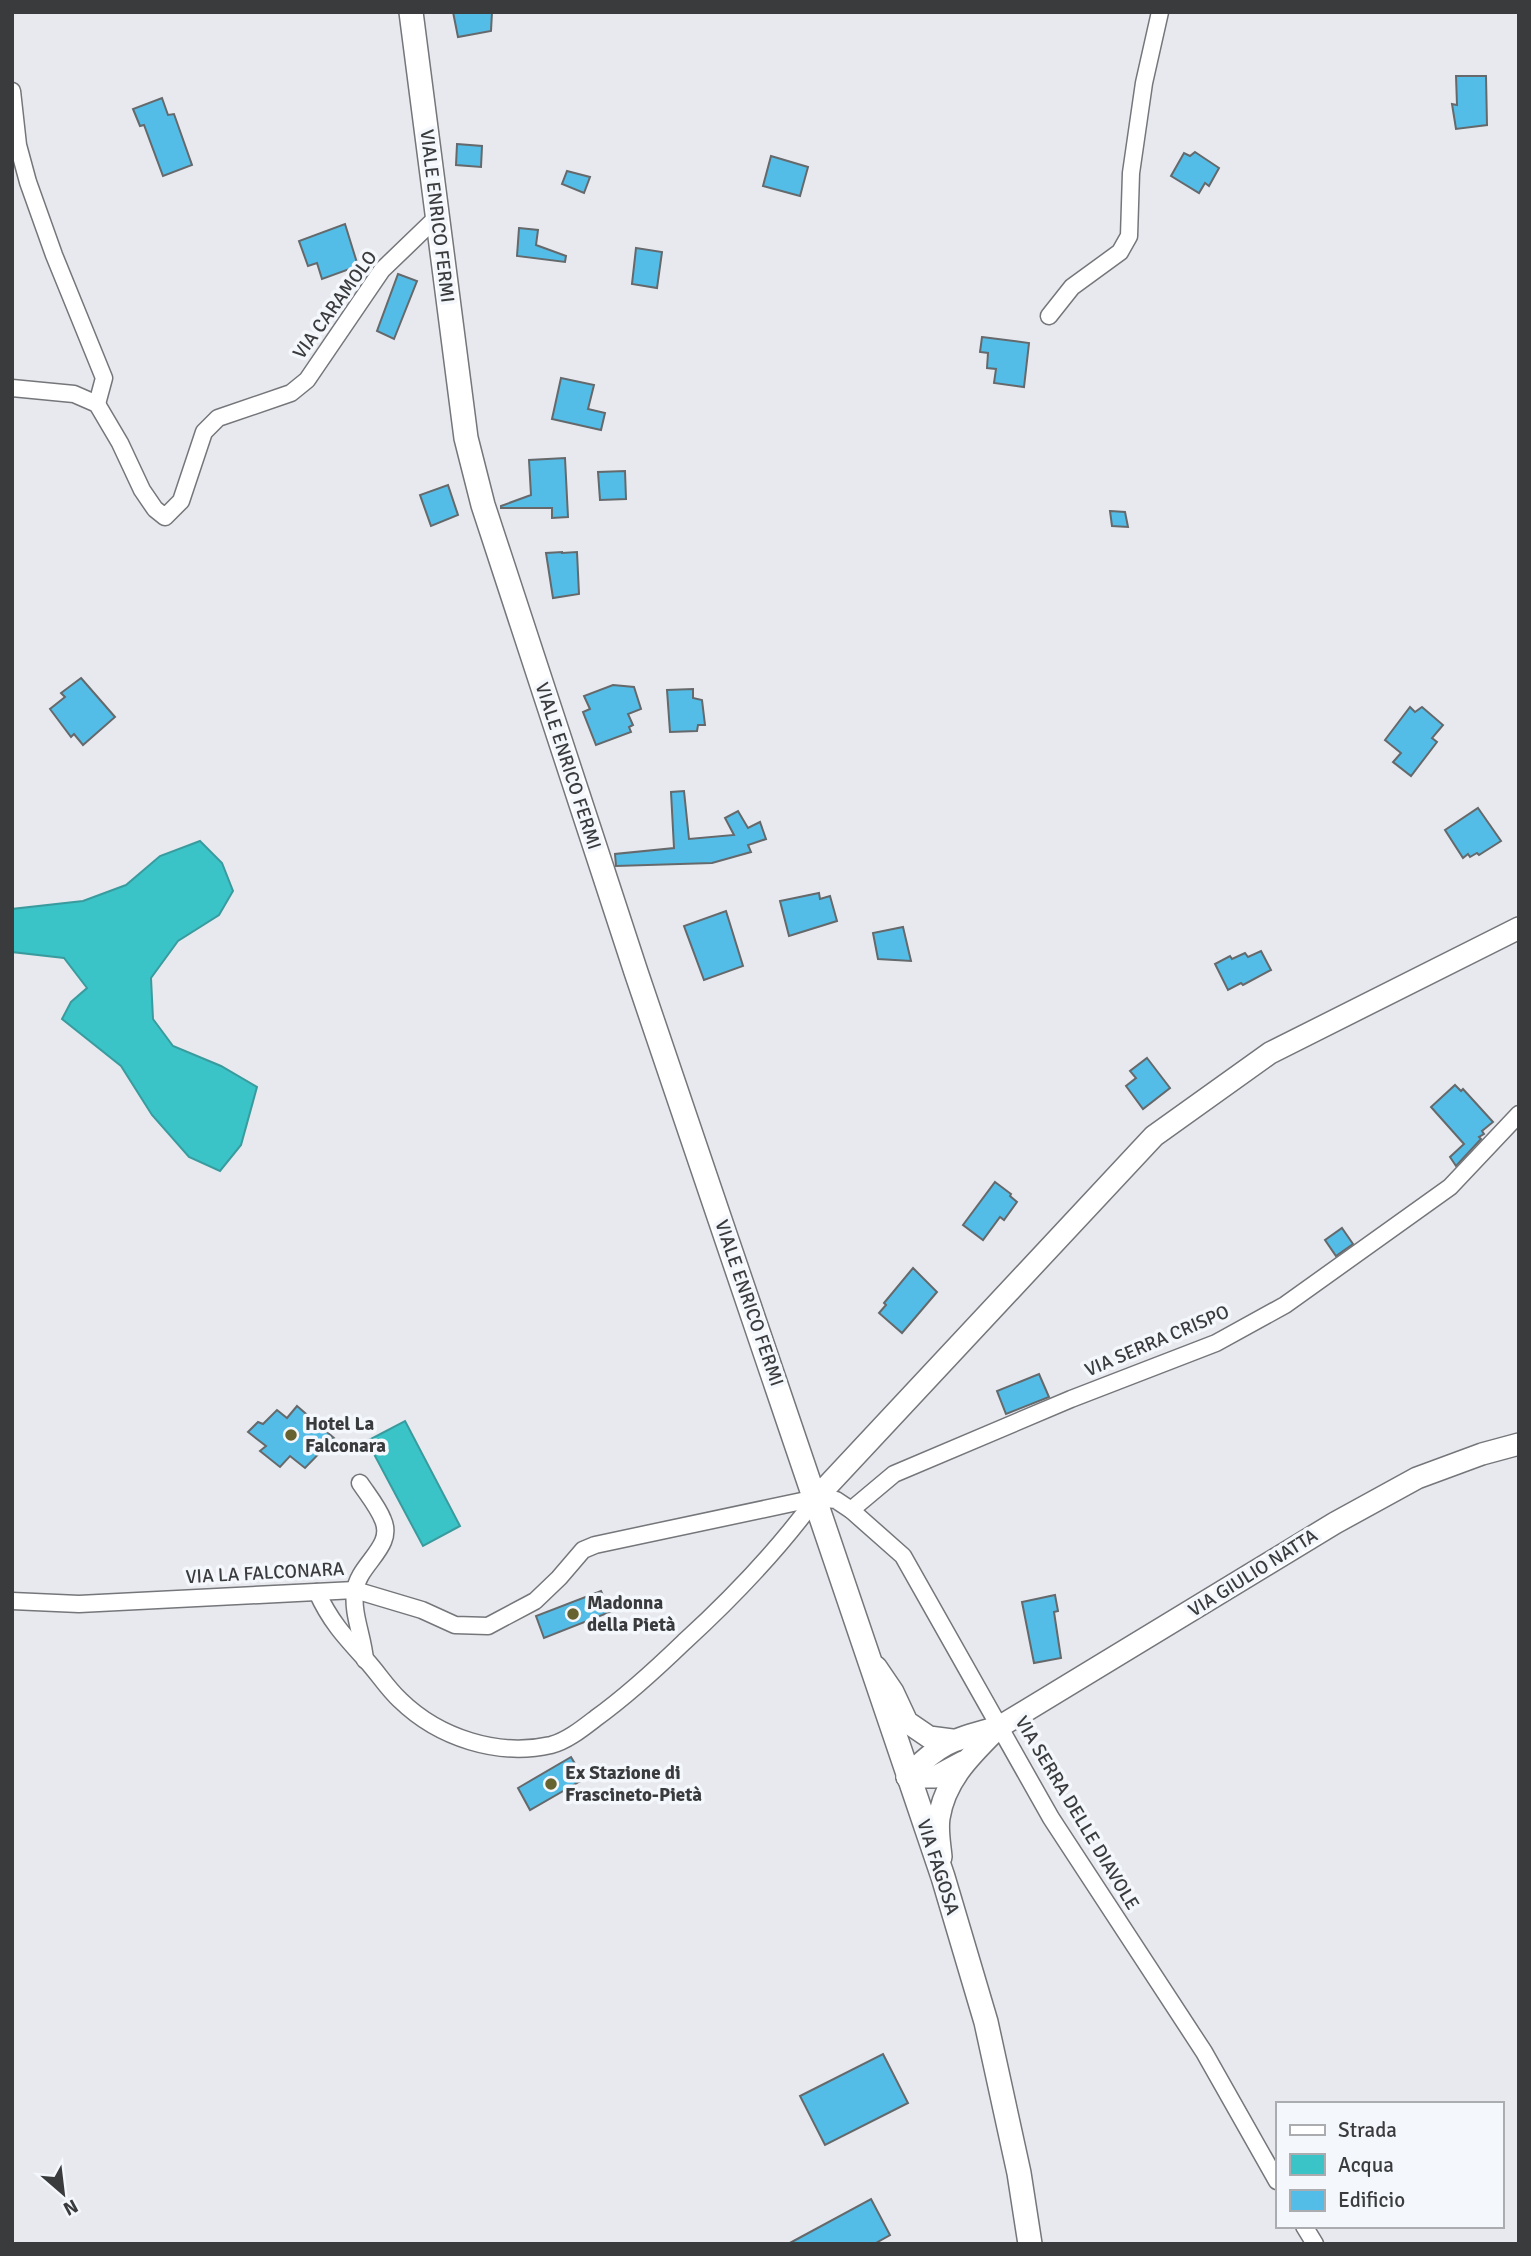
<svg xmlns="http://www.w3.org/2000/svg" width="1531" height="2256" font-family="Signika,sans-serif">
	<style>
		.water { fill: #3ac4c7; stroke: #3a9b9e; stroke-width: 2 }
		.building { fill: #53bde7; stroke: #65696b; stroke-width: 2 }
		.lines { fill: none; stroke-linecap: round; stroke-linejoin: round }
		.minor-casing { stroke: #74767a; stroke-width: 19 }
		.tertiary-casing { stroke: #74767a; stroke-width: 24 }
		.secondary-casing { stroke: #74767a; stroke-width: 26 }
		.minor { stroke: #fff; stroke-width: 16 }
		.tertiary { stroke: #fff; stroke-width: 21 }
		.secondary { stroke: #fff; stroke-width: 23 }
		.poi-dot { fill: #666330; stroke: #f4f7fb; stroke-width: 2.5 }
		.labels { text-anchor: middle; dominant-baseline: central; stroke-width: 7; stroke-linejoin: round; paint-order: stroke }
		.street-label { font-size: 19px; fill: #3a3b3d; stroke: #f4f7fb }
		.poi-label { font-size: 19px; font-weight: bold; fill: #3a3b3d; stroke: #f4f7fb; text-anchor: start }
	</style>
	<rect width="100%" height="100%" fill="#e7e9ee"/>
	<!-- water -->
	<g class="water">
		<polygon points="200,841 222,863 233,891 219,915 178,941 151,978 153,1019 173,1046 221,1066 257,1087 241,1145 220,1171 189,1157 152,1115 121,1066 62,1019 71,1002 87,988 64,958 12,952 12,909 83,901 126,885 160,856"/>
		<polygon points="405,1421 460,1526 423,1546 367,1441"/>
	</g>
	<!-- building -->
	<g class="building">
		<polygon points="453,12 492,12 491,31 458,37"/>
		<polygon points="1456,76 1486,76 1487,125 1456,129 1452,104 1457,105"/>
		<polygon points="162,98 168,115 174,114 192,165 163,176 144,125 140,126 133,109"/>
		<polygon points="457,144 482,146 481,167 456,165"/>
		<polygon points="1195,152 1219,168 1209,186 1205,183 1199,193 1171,176 1184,153 1190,156"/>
		<polygon points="771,156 808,167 800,196 763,186"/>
		<polygon points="567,171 590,177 584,193 562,184"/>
		<polygon points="345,224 358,266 322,279 317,263 308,266 299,241"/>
		<polygon points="519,228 538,230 536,245 566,256 565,262 517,256"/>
		<polygon points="636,248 662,252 657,288 632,284"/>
		<polygon points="398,274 417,281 394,339 377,331"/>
		<polygon points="982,337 1029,343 1024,387 994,383 996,369 987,368 988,353 980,352"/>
		<polygon points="561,378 594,385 588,409 605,413 601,430 552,419"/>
		<polygon points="565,458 568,517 552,518 552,508 501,508 501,506 531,495 529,460"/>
		<polygon points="625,471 626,499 600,500 598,472"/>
		<polygon points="448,485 458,515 431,526 420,495"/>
		<polygon points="1110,511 1125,512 1128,527 1112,526"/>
		<polygon points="562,552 562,553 577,552 579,594 553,598 546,553"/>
		<polygon points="81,678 115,717 83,745 74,734 71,737 50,709 65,697 61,693"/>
		<polygon points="613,685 634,687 641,709 628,714 633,725 629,727 631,732 596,745 583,712 590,709 584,696"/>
		<polygon points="693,689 693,698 702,700 705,725 698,725 697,731 670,732 667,690"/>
		<polygon points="1410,707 1415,712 1422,707 1443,725 1432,738 1437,742 1411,776 1393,762 1401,753 1385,740"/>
		<polygon points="684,791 689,839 734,835 725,818 738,811 748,828 760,822 766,839 748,845 751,852 712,863 616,866 615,854 674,848 671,792"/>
		<polygon points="1478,808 1501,841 1479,855 1477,853 1470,857 1468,854 1463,858 1445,830"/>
		<polygon points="819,893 820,899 830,896 837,921 789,936 780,901"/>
		<polygon points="726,911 743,966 704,980 684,926"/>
		<polygon points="903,927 911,961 878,959 873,933"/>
		<polygon points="1261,951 1271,970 1243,985 1241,983 1228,990 1215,964 1230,956 1232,959 1245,953 1248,957"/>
		<polygon points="1147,1058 1170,1088 1143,1109 1126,1086 1136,1078 1130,1071"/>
		<polygon points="1455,1085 1461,1091 1463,1089 1493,1122 1482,1131 1484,1134 1479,1137 1481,1139 1456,1166 1450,1157 1464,1144 1431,1107"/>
		<polygon points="995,1182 1011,1194 1010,1196 1017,1202 1004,1220 1000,1217 983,1240 963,1225"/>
		<polygon points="1342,1228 1353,1244 1336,1256 1325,1240"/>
		<polygon points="913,1268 937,1292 902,1333 879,1313 886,1305 884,1303"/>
		<polygon points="1039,1374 1049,1397 1006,1414 997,1391"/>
		<polygon points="297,1406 334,1438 305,1468 290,1456 280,1467 260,1451 266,1446 248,1432 258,1422 263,1424 277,1410 287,1418"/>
		<polygon points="601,1591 610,1612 544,1638 536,1616"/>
		<polygon points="1055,1595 1058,1611 1054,1612 1061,1658 1034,1663 1022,1602"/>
		<polygon points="571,1757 584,1779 530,1810 518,1788"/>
		<polygon points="883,2054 908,2103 825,2145 800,2096"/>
		<polygon points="871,2199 890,2235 874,2244 788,2244"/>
	</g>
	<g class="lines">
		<defs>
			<g id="minor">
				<polyline points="12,91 18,145 28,182 54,255 104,378 97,404"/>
				<polyline points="1049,316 1072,287 1120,252 1129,236 1131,173 1144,83 1160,12"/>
				<polyline points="12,388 74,394 97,404 120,443 142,490 155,509 165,517 181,501 204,432 218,418 291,393 307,380 382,270 437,217"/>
				<path d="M360,1483C368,1495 378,1507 383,1520C395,1547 358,1564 355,1591C352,1614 363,1636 365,1660"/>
				<polyline points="851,1510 894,1474 1071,1399 1216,1343 1285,1305 1450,1187 1519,1114"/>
				<path d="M317,1592C330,1621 345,1637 366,1660C378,1673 387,1688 400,1700C439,1738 498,1757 551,1745C567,1741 583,1728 596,1718C628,1695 656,1669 684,1642C732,1598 778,1550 816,1498"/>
				<polyline points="12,1601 79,1604 355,1590 422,1610 455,1625 488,1626 535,1601 559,1578 583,1550 595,1545 816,1498 836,1500 851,1510 903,1556 1051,1818 1204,2052 1277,2181"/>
				<polyline points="1304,2226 1315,2244"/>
			</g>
			<g id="tertiary">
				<polyline points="816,1498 1154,1136 1270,1053 1519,928"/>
				<polyline points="876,1667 893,1692 907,1722 929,1737 952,1740"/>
				<path d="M907,1777C939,1743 952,1740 995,1728"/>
				<polyline points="907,1777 935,1777 963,1762"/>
				<path d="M941,1857C940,1845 937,1831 939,1818C945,1779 972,1754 999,1727L1335,1523L1417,1478L1482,1454L1519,1444"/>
			</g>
			<polyline id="secondary" points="411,12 466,438 483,505 636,972 943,1877 986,2022 1019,2173 1030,2244"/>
		</defs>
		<!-- minor casing -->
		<use href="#minor" class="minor-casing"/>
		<!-- tertiary casing -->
		<use href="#tertiary" class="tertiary-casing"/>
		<!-- secondary casing -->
		<use href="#secondary" class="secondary-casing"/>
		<!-- minor -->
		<use href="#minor" class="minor"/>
		<!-- tertiary -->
		<use href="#tertiary" class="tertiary"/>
		<!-- secondary -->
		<use href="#secondary" class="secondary"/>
	</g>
	<!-- markers -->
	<g class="poi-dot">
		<circle cx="291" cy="1435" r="7"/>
		<circle cx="573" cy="1614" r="7"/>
		<circle cx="551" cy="1784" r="7"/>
	</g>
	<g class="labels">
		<!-- street labels -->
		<g class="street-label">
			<text transform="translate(437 216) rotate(83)">VIALE ENRICO FERMI</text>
			<text transform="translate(335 305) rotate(-54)">VIA CARAMOLO</text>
			<text transform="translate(568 766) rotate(72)">VIALE ENRICO FERMI</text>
			<text transform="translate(749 1303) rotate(71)">VIALE ENRICO FERMI</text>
			<text transform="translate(1157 1341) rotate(-23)">VIA SERRA CRISPO</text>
			<text transform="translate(265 1573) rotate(-3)">VIA LA FALCONARA</text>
			<text transform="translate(1253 1573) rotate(-32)">VIA GIULIO NATTA</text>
			<text transform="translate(1077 1813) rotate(59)">VIA SERRA DELLE DIAVOLE</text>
			<text transform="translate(938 1867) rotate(72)">VIA FAGOSA</text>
		</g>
		<!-- poi labels -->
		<g class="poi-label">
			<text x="305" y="1424">Hotel La<tspan x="305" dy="22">Falconara</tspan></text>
			<text x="587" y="1603">Madonna<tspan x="587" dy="22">della Pietà</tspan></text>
			<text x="565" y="1773">Ex Stazione di<tspan x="565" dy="22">Frascineto-Pietà</tspan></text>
		</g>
	</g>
	<!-- border -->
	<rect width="1531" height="2256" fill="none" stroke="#3a3b3d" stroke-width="28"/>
	<!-- legend -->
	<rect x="1276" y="2102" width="228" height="126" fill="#f4f7fb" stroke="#aaacaf" stroke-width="2"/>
	<rect x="1290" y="2125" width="35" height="10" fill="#ffffff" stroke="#aaacaf" stroke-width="2"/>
	<text x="1338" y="2137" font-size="21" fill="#3a3b3d">Strada</text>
	<rect x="1290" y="2154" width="35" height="21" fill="#3ac4c7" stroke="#aaacaf" stroke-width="2"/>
	<text x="1338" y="2172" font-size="21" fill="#3a3b3d">Acqua</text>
	<rect x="1290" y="2190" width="35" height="21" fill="#53bde7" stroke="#aaacaf" stroke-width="2"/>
	<text x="1338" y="2207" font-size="21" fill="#3a3b3d">Edificio</text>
	<!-- north arrow -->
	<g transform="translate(63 2193) rotate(152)" stroke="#f4f7fb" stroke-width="5" paint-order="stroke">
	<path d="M0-5L12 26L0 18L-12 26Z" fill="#3a3b3d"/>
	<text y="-10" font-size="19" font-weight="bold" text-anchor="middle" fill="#3a3b3d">N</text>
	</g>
</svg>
